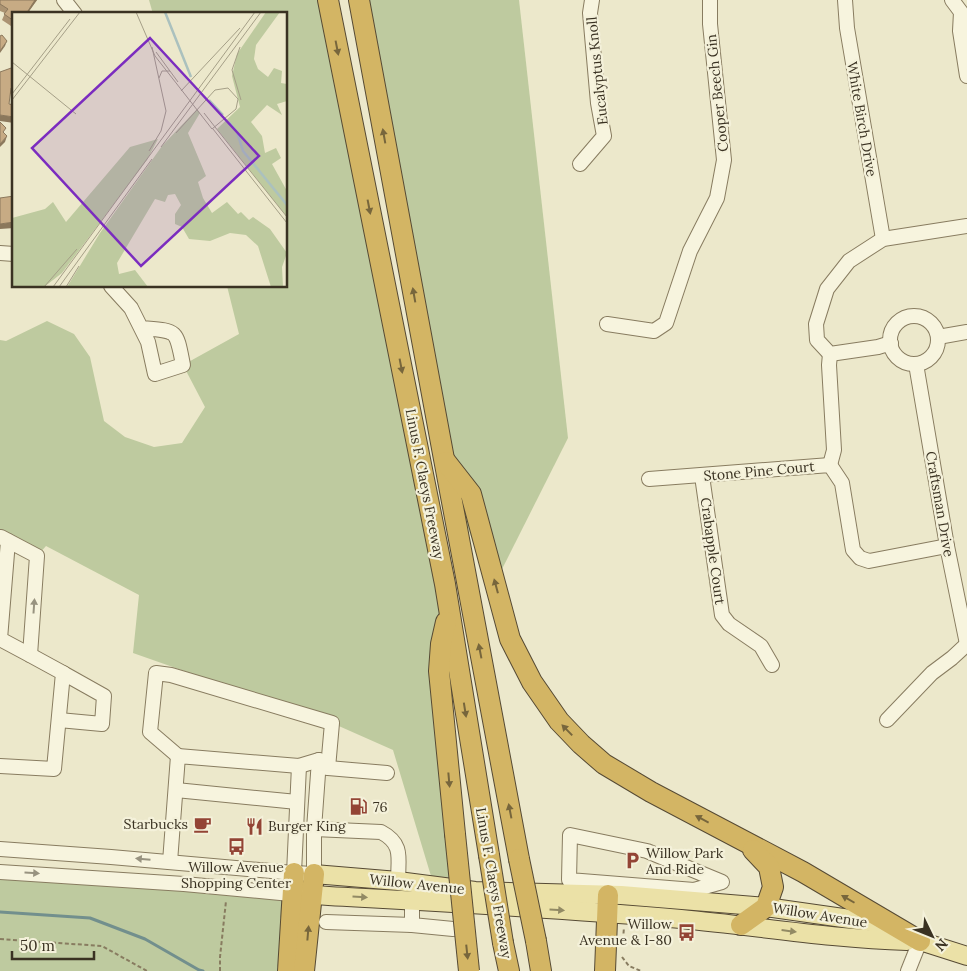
<svg xmlns="http://www.w3.org/2000/svg" width="967" height="971" font-family="Lora,serif">
	<style>
		.green { fill: #beca9f }
		.lines { fill: none; stroke-linecap: round; stroke-linejoin: round }
		.stream { stroke: #728f8d; stroke-width: 3 }
		.minor-casing { stroke: #887c60; stroke-width: 16 }
		.major-casing { stroke: #564a34; stroke-width: 20 }
		.highway-casing { stroke: #564a34; stroke-width: 22 }
		.path { stroke: #887c60; stroke-width: 2; stroke-dasharray: 4 2.5; stroke-linecap: butt }
		.minor { stroke: #f7f4de; stroke-width: 14 }
		.major { stroke: #ebe1a7; stroke-width: 18 }
		.highway { stroke: #d3b564; stroke-width: 20 }
		.highway-bridge-casing { stroke: #564a34; stroke-width: 22; stroke-linecap: butt }
		.highway-bridge { stroke: #d3b564; stroke-width: 20 }
		.wall { fill: #ab9372 }
		.shaded-wall { fill: #8b785c }
		.building { fill: #c7ab84; stroke: #8b785c }
		.oneway { fill: #77663c }
		.oneway2 { fill: #989380 }
		.oneway3 { fill: #928a64 }
		.labels { text-anchor: middle; dominant-baseline: central; stroke-width: 4.5; stroke-linejoin: round; paint-order: stroke }
		.street-label { font-size: 14px; fill: #3a3222; stroke: #f4f1da }
		.poi-label { font-size: 14px; fill: #3a3222; stroke: #f4f1da; text-anchor: start }
		.inset-river { fill: none; stroke: #abc1be; stroke-width: 2.5 }
		.inset-road { fill: none; stroke: #a59f87; stroke-width: 1 }
		.view { fill: #7b2cbf; fill-opacity: 0.15; stroke: #7b2cbf; stroke-width: 2.5 }
		.inset-edge { fill: none; stroke: #3a3222; stroke-width: 2.5 }
	</style>
	<rect width="100%" height="100%" fill="#ece8cb"/>
	<!-- green -->
	<g class="green">
		<polygon points="149,0 328,0 445,584 441,644 462,889 434,886 393,750 332,723 133,653 139,595 46,546 37,556 0,536 0,340 6,341 47,321 74,334 90,357 104,421 125,437 154,447 182,443 205,407 183,365 239,334 227,286 286,286 286,14 153,14"/>
		<polygon points="361,0 519,0 568,438 491,591 442,457"/>
		<polygon points="0,872 293,895 288,971 0,971"/>
	</g>
	<g class="lines">
		<!-- stream -->
		<polyline class="stream" points="0,912 90,918 145,939 199,970 203,971"/>
		<defs>
			<g id="minor">
				<polyline points="64,0 75,14"/>
				<polyline points="845,0 847,28 883,239"/>
				<polyline points="952,0 961,12 960,31 967,76"/>
				<polyline points="580,164 604,136 598,103 590,13 592,0"/>
				<polyline points="0,253 14,254"/>
				<path d="M111,286L131,308L148,342L155,374L183,365C176,329 178,331 142,328"/>
				<circle cx="914" cy="340" r="24"/>
				<polyline points="607,324 654,331 666,323 690,251 717,198 724,160 710,24 710,0"/>
				<polyline points="938,337 967,332"/>
				<polyline points="891,343 878,347 830,354 817,340 816,324 827,289 849,261 883,239 967,226"/>
				<polyline points="830,354 829,365 834,450 830,465"/>
				<polyline points="916,364 947,546 967,644"/>
				<polyline points="702,476 722,615 729,624 761,646 772,665"/>
				<polyline points="649,479 830,465 842,483 853,550 860,558 869,561 947,546"/>
				<polyline points="1,537 37,556 30,655"/>
				<polyline points="59,720 102,724 104,696 63,673"/>
				<polyline points="887,720 932,673 952,658 967,644"/>
				<polyline points="178,756 150,732 156,673 171,675 332,723 328,768"/>
				<polyline points="0,766 54,769 63,673 30,655 0,639 8,541"/>
				<polyline points="176,790 297,802"/>
				<path d="M314,829L381,832C404,844 398,859 398,881"/>
				<polygon points="570,835 647,851 722,882 694,890 569,880"/>
				<polyline points="0,849 111,857 294,873 314,874 314,829 319,760"/>
				<polyline points="170,862 178,756 299,766 319,760 328,768 387,773"/>
				<polyline points="0,872 184,884 301,895"/>
				<polyline points="294,873 299,766"/>
				<polyline points="412,900 412,925 453,929"/>
				<polyline points="326,922 412,925"/>
				<polyline points="908,971 920,941"/>
			</g>
			<g id="major">
				<polyline points="314,874 398,881 475,891 621,895 766,907 871,922 920,941 967,956"/>
				<path d="M311,895C435,902 558,908 681,919C756,926 831,939 907,941"/>
			</g>
			<g id="highway">
				<polyline points="328,0 445,584 489,855"/>
				<polyline points="359,0 444,459 519,859"/>
				<polyline points="446,462 471,494 510,639 532,682 559,721 581,744 604,764 651,792 803,872 920,941"/>
				<polyline points="446,622 441,644 439,671 455,834"/>
				<polyline points="741,925 766,907 773,887 769,867 753,850"/>
				<polyline points="536,941 541,971"/>
				<polyline points="503,943 509,971"/>
				<polyline points="288,971 294,873"/>
				<polyline points="304,971 314,874"/>
				<polyline points="605,971 608,895"/>
			</g>
		</defs>
		<!-- minor casing -->
		<use href="#minor" class="minor-casing"/>
		<!-- major casing -->
		<use href="#major" class="major-casing"/>
		<!-- highway casing -->
		<use href="#highway" class="highway-casing"/>
		<!-- path -->
		<g class="path">
			<polyline points="0,939 102,946 147,971"/>
			<polyline points="623,940 624,927"/>
			<polyline points="622,957 629,966 641,971"/>
			<polyline points="220,971 220,957 226,901"/>
		</g>
		<!-- minor -->
		<use href="#minor" class="minor"/>
		<!-- major -->
		<use href="#major" class="major"/>
		<!-- highway -->
		<use href="#highway" class="highway"/>
		<defs>
			<g id="highway-bridge">
				<polyline points="455,834 469,971"/>
				<polyline points="489,855 503,943"/>
				<polyline points="519,859 536,941"/>
			</g>
		</defs>
		<!-- highway-bridge casing -->
		<use href="#highway-bridge" class="highway-bridge-casing"/>
		<!-- highway-bridge -->
		<use href="#highway-bridge" class="highway-bridge"/>
	</g>
	<!-- wall -->
	<polygon class="wall" points="0,0 37,0 27,14 14,14 14,28 2,20 5,13 0,11"/>
	<!-- shaded-wall -->
	<g class="shaded-wall">
		<polygon points="35,0 37,0 27,14 26,14"/>
		<polygon points="7,41 5,46 0,53 0,51"/>
		<polygon points="14,87 14,92 10,94 11,88"/>
		<polygon points="0,115 14,117 14,123 0,121"/>
		<polygon points="7,136 5,142 0,147 0,144"/>
		<polygon points="14,222 14,228 0,229 0,224"/>
	</g>
	<!-- building -->
	<g class="building">
		<polygon points="0,0 35,0 26,14 14,14 14,21 4,14 8,9 0,4"/>
		<polygon points="2,35 7,41 0,51 0,36"/>
		<polygon points="14,67 14,87 11,88 9,104 14,105 14,117 0,115 0,72"/>
		<polygon points="0,122 6,128 3,132 7,136 0,144"/>
		<polygon points="14,196 14,222 0,224 0,198"/>
	</g>
	<!-- one-way arrows -->
	<defs><path id="oneway-solid" d="M-6-.8H1V-3.2L6.5 0L1 3.2V.8H-6Z" transform="scale(1.25)"/></defs>
	<g class="oneway">
		<use href="#oneway-solid" transform="translate(337 48) rotate(79)"/>
		<use href="#oneway-solid" transform="translate(384 136) rotate(-100)"/>
		<use href="#oneway-solid" transform="translate(369 207) rotate(79)"/>
		<use href="#oneway-solid" transform="translate(414 295) rotate(-100)"/>
		<use href="#oneway-solid" transform="translate(401 366) rotate(79)"/>
		<use href="#oneway-solid" transform="translate(496 586) rotate(-105)"/>
		<use href="#oneway-solid" transform="translate(480 651) rotate(-101)"/>
		<use href="#oneway-solid" transform="translate(465 710) rotate(81)"/>
		<use href="#oneway-solid" transform="translate(567 730) rotate(-134)"/>
		<use href="#oneway-solid" transform="translate(449 780) rotate(85)"/>
		<use href="#oneway-solid" transform="translate(510 811) rotate(-101)"/>
		<use href="#oneway-solid" transform="translate(702 819) rotate(-152)"/>
		<use href="#oneway-solid" transform="translate(848 899) rotate(-150)"/>
		<use href="#oneway-solid" transform="translate(308 933) rotate(-85)"/>
		<use href="#oneway-solid" transform="translate(467 952) rotate(84)"/>
	</g>
	<g class="oneway2">
		<use href="#oneway-solid" transform="translate(34 606) rotate(-86)"/>
		<use href="#oneway-solid" transform="translate(143 859) rotate(-175)"/>
		<use href="#oneway-solid" transform="translate(32 873) rotate(3)"/>
	</g>
	<g class="oneway3">
		<use href="#oneway-solid" transform="translate(360 897) rotate(3)"/>
		<use href="#oneway-solid" transform="translate(557 910) rotate(4)"/>
		<use href="#oneway-solid" transform="translate(789 931) rotate(7)"/>
	</g>
	<!-- icons -->
	<defs>
		<symbol id="fuel-bare" viewBox="-9 -9 18 18"><path d="M-5.5-6h7V0h2V4h1.3V-2.5L3-4.5l.8-.8L6-3V5H2.5V1h-1V6h-7ZM-4.2-4.7v3.2H.2V-4.7Z" fill="#934435" stroke="#f4f1da" stroke-width="2.5" paint-order="stroke"/></symbol>
		<symbol id="cafe-bare" viewBox="-9 -9 18 18"><path d="M-5.5-4.5H6V0H3Q3 3.5 0 3.5H-2.5Q-5.5 3.5-5.5 0ZM3-3.2v2h1.7v-2ZM-6 4.5H4V6H-6Z" fill="#934435" stroke="#f4f1da" stroke-width="2.5" paint-order="stroke"/></symbol>
		<symbol id="restaurant-bare" viewBox="-9 -9 18 18"><path d="M-5-6h1v4h1v-4h1v4h1v-4h1v5L-1.5 .5V6h-2V.5L-5-1ZM5-6V6H3V1.5H1.5Q1.5-4 5-6Z" fill="#934435" stroke="#f4f1da" stroke-width="2.5" paint-order="stroke"/></symbol>
		<symbol id="bus-bare" viewBox="-9 -9 18 18"><path d="M-5-6H5V4H4V6H2V4H-2V6H-4V4H-5ZM-3.5-4V0h7V-4ZM-3.5 1.2v1.5H-2V1.2ZM2 1.2v1.5H3.5V1.2Z" fill="#934435" stroke="#f4f1da" stroke-width="2.5" paint-order="stroke"/></symbol>
		<symbol id="parking-bare" viewBox="-9 -9 18 18"><path d="M-3.5-5.5H1a3.5 3.5 0 0 1 0 7H-1V5.5H-3.5ZM-1-3.4V-.6H.8a1.4 1.4 0 0 0 0-2.8Z" fill="#934435" stroke="#f4f1da" stroke-width="2.5" paint-order="stroke"/></symbol>
	</defs>
	<g fill-rule="evenodd">
		<use href="#fuel-bare" x="346" y="794" width="25" height="25"/>
		<use href="#cafe-bare" x="190" y="812" width="25" height="25"/>
		<use href="#restaurant-bare" x="242" y="814" width="25" height="25"/>
		<use href="#bus-bare" x="224" y="834" width="25" height="25"/>
		<use href="#parking-bare" x="620" y="848" width="25" height="25"/>
		<use href="#bus-bare" x="674" y="920" width="25" height="25"/>
	</g>
	<g class="labels">
		<!-- street labels -->
		<g class="street-label">
			<text transform="translate(597 71) rotate(-96)">Eucalyptus Knoll</text>
			<text transform="translate(717 93) rotate(-96)">Cooper Beech Gin</text>
			<text transform="translate(862 119) rotate(80)">White Birch Drive</text>
			<text transform="translate(759 471) rotate(-5)">Stone Pine Court</text>
			<text transform="translate(425 484) rotate(79)">Linus F. Claeys Freeway</text>
			<text transform="translate(940 504) rotate(80)">Craftsman Drive</text>
			<text transform="translate(713 551) rotate(82)">Crabapple Court</text>
			<text transform="translate(494 883) rotate(80)">Linus F. Claeys Freeway</text>
			<text transform="translate(417 884) rotate(6)">Willow Avenue</text>
			<text transform="translate(820 915) rotate(9)">Willow Avenue</text>
		</g>
		<!-- poi labels -->
		<g class="poi-label">
			<text x="373" y="807">76</text>
			<text x="188" y="824" text-anchor="end">Starbucks</text>
			<text x="268" y="826">Burger King</text>
			<text x="646" y="853">Willow Park<tspan x="646" dy="16">And Ride</tspan></text>
			<text x="236" y="867" text-anchor="middle">Willow Avenue<tspan x="236" dy="16">Shopping Center</tspan></text>
			<text x="672" y="924" text-anchor="end">Willow<tspan x="672" dy="16">Avenue &amp; I-80</tspan></text>
		</g>
	</g>
	<!-- overview -->
	<g transform="translate(12 12)">
		<rect width="275" height="275" fill="#ece8cb"/>
		<path d="M254,0H268L244,33L242,47L246,57L256,65L262,56L270,59L269,71L275,72V89L265,92L270,103L255,93L239,110L250,124L253,141L264,136L269,146L260,152L275,179V205L205,117L228,95L220,64L225,42ZM185,97L188,101L176,121L194,164L186,170L191,186L200,201L215,190L226,202L229,200L237,208L241,205L258,217L275,241L270,255L271,275H259L246,234L234,223L218,221L198,229L177,227L170,215L163,212V202L169,193L163,182L156,183L153,190L143,187L105,251L107,262L123,258L136,275H55L88,221L150,134ZM146,127L135,148L50,261L32,275H0V206L33,197L41,190L54,210L118,135Z" fill="#beca9f"/>
		<path class="inset-river" d="M153,0L179,65M197,88L211,103M217,110L225,120L231,139L275,193"/>
		<path class="inset-road" d="M124,0L143,44L200,117M228,35L220,58L229,88M144,40L166,70M0,50L64,102M147,66L150,59H158M169,79L228,16M0,82L58,7M0,88L68,0M192,101L203,115M203,115L275,205M201,117L275,211M164,121L203,78L216,76L226,87L224,97L200,117M149,135L249,0M137,139L149,119L154,99L140,35M32,275L65,237M41,275L243,0M47,275L140,147M54,275L67,254"/>
		<path class="view" d="M138,26L247,144L129,254L20,136Z"/>
		<rect width="275" height="275" class="inset-edge"/>
	</g>
	<!-- north arrow -->
	<g transform="translate(932 936) rotate(133)" stroke="#f4f1da" stroke-width="4" paint-order="stroke">
	<path d="M0-4L9 19L0 12L-9 19Z" fill="#3a3222"/>
	<text y="-8" font-size="14" font-weight="bold" text-anchor="middle" fill="#3a3222">N</text>
	</g>
	<!-- scale -->
	<path d="M12 951v8h82v-8" fill="none" stroke="#3a3222" stroke-width="2.5"/>
	<text x="20" y="951" font-size="15" fill="#3a3222" stroke="#f4f1da" stroke-width="4" paint-order="stroke">50 m</text>
</svg>
